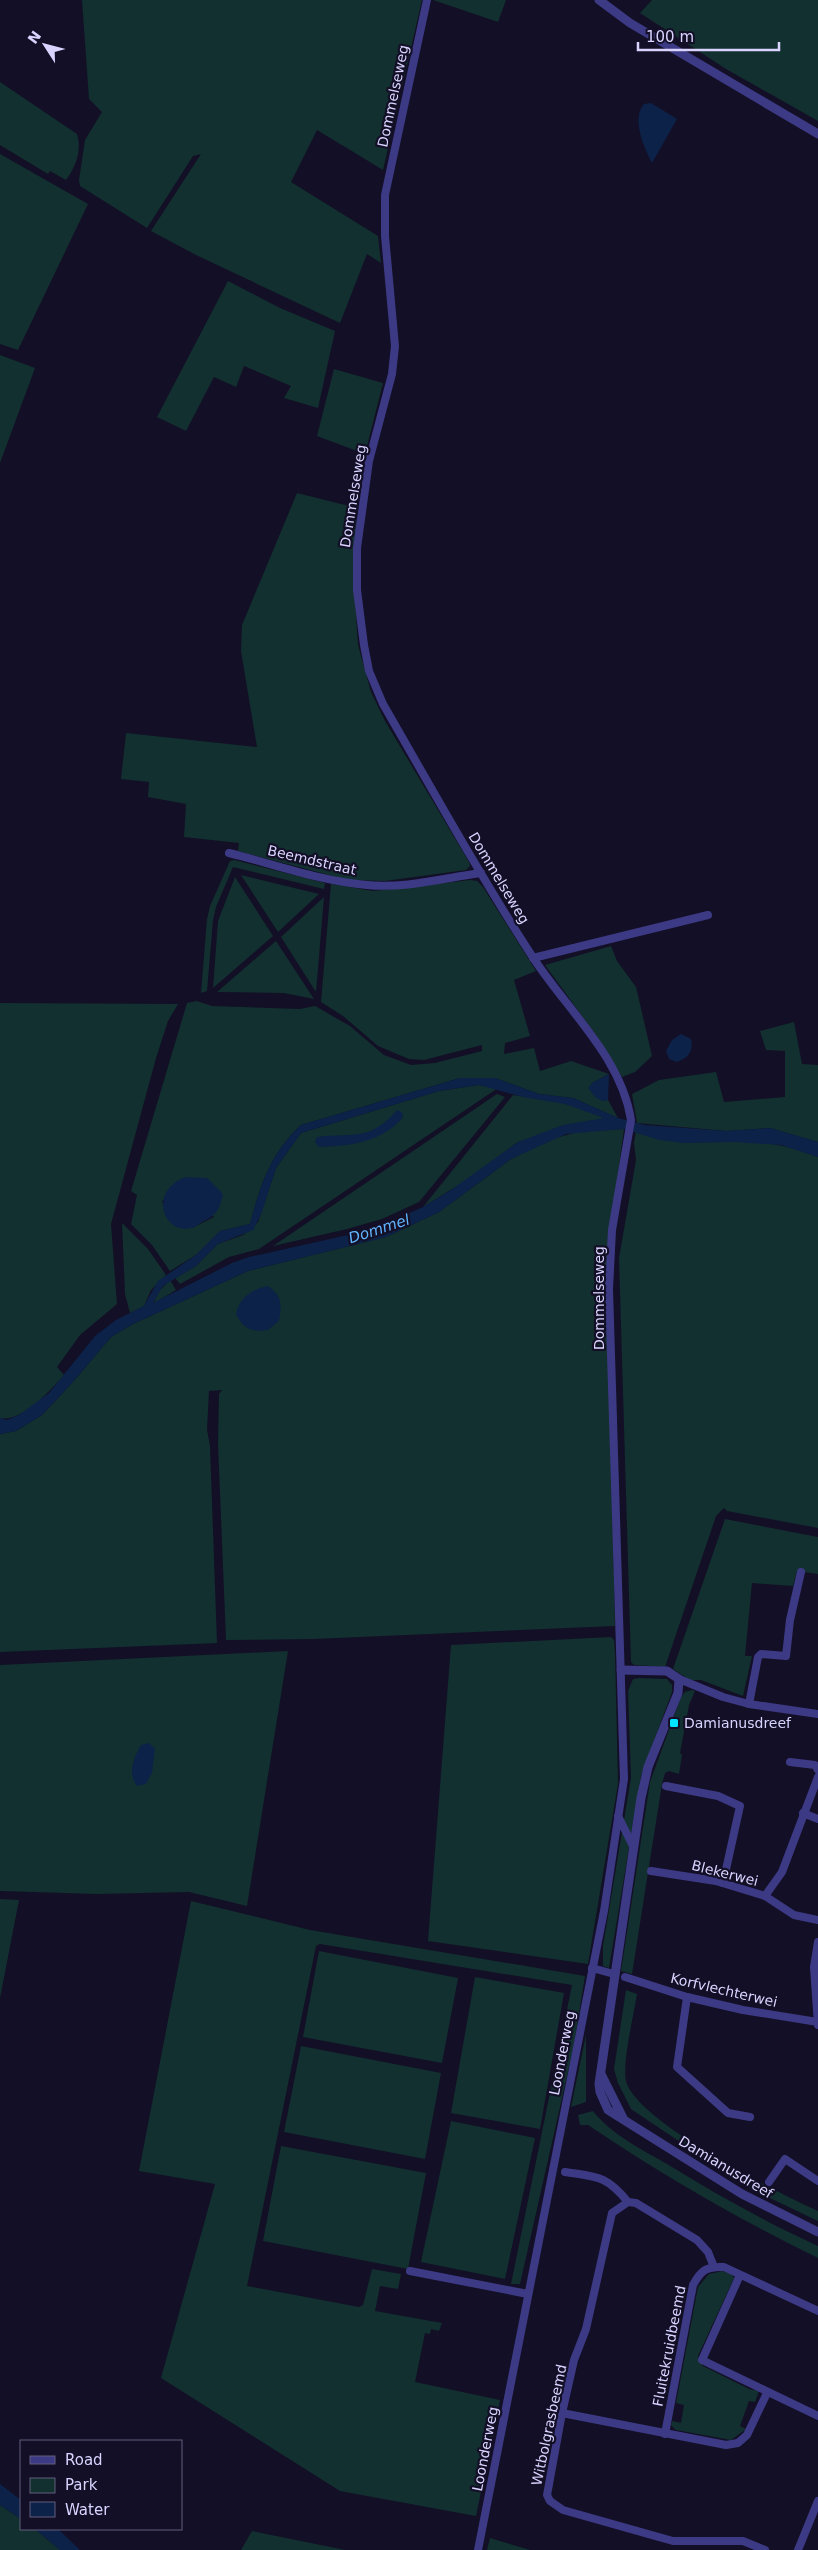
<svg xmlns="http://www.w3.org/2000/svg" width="818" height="2550" font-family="'DejaVu Sans',sans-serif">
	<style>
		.green { fill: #12302f; fill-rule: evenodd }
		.water { fill: #0c2248; fill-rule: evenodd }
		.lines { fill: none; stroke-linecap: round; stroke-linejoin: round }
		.minor { stroke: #3d3a85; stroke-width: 8 }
		.tertiary { stroke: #3d3a85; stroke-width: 9 }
		.poi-dot { fill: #00e5ff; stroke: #130f26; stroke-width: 2 }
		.labels { text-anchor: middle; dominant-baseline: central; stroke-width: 4.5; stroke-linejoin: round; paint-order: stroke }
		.street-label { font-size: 14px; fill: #d9d4ff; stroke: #130f26 }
		.poi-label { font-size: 14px; fill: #d9d4ff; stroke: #130f26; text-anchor: start }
		.water-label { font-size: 15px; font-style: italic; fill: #62b6ff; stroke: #130f26 }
	</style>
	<rect width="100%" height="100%" fill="#130f26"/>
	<!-- green -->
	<g class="green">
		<polygon points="82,0 422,0 383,170 317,130 291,182 378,236 381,263 367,254 340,323 196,255 151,231 201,154 193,156 147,228 80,186 79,180 85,140 102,112 89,99"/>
		<polygon points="433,0 506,0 498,22"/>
		<polygon points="652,0 818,0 818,121 726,69 640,13"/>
		<path d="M0,82L77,134C82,150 76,167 66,180L50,171L48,174L0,145Z"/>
		<polygon points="0,154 88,204 18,350 0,344"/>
		<polygon points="228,281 280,308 335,331 318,408 284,398 291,386 244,366 236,387 214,377 186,431 157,417"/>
		<polygon points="0,355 35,368 0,463"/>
		<polygon points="334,369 383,383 365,454 317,436"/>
		<polygon points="297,493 349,506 355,512 357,522 353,568 358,645 371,692 385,721 469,862 470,866 466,870 385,881 348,880 238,851 239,843 184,837 186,804 148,797 149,782 121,779 126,733 257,747 241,651 242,625"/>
		<polygon points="234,860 325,883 324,889 233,867 216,907 213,920 207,991 201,993 207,919 210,906 230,861"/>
		<polygon points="241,875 319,894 278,932"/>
		<polygon points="235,877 273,936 213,988 218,921"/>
		<path d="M470,880L477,881L483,887L536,971L514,980L530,1036L505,1043L504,1054L534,1048L540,1071L571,1061L609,1074L592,1083L603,1101L608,1100L618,1118L573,1098L539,1094L495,1078H460L301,1125C270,1154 261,1184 250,1224L220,1231L196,1255L170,1271L152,1245L131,1224L137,1195L131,1191L187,1003L197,1001L212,1006L300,1009L315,1006L350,1026L384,1055L411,1065L435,1063L482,1051V1045L424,1060L409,1059L378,1046L343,1016L321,1002L331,884L373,891ZM172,1185L214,1217L192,1228L162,1202Z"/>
		<polygon points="324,897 316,992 281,937"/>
		<polygon points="276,941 314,999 284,993 217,992"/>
		<polygon points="611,946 617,961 636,987 652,1056 635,1072 622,1077 598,1038 545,965"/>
		<path d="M0,1003L178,1004L168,1021L156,1058L111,1224L117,1304L80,1335L57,1367L64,1375C51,1390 21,1423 0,1418Z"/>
		<polygon points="794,1022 802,1064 818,1065 818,1142 770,1128 726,1131 637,1123 632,1094 659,1080 716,1072 724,1102 785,1097 785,1051 766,1050 760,1031"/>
		<polygon points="479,1085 498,1088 259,1249 229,1257 180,1284 175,1278 196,1266 218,1244 243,1235 258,1222 276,1168 301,1133 439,1091"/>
		<polygon points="497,1094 505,1097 419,1202 382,1219 347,1229 273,1246"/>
		<polygon points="513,1095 565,1103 605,1118 518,1142 465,1181 423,1207"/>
		<polygon points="624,1129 607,1254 615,1626 314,1639 226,1640 218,1444 219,1394 222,1390 209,1391 207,1430 210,1446 217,1643 0,1652 0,1434 16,1431 42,1415 72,1383 111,1337 133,1324 248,1271 386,1237 439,1212 511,1159 552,1139 581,1131"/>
		<path d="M636,1131C677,1150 722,1138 766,1143C784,1145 801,1151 818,1157V1528L727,1511L724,1508L716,1516L665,1667L634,1665L631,1662L619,1258L636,1160L634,1143Z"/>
		<polygon points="122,1223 148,1249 166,1275 151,1290 144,1306 130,1313 125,1294"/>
		<polygon points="170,1280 176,1290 153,1304 159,1291"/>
		<polygon points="725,1519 818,1537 818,1574 797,1571 793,1586 752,1583 745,1656 752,1656 743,1696 701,1680 690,1680 673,1669"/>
		<polygon points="611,1637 614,1640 615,1653 618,1784 588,1964 428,1941 451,1645"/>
		<polygon points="288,1651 247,1906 189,1892 96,1894 0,1891 0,1665"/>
		<polygon points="639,1678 667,1679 672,1685 672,1692 641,1776 609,1968 603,1966 603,1946 631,1778 628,1691 633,1679"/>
		<polygon points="692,1690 695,1691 689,1705 680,1753 682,1755 679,1774 669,1771 665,1773 662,1784 632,1974 621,1971 650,1782 681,1697 685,1692"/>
		<polygon points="0,1899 19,1900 0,1998"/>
		<polygon points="191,1901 310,1930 585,1976 574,2045 520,2284 511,2284 572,1985 320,1944 316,1946 247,2286 359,2307 363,2305 372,2269 401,2274 398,2289 380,2286 375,2311 442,2323 439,2331 431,2329 430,2334 425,2333 415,2382 500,2400 476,2516 340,2491 161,2378 215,2184 139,2171"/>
		<polygon points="319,1951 458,1978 442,2063 303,2037"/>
		<polygon points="475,1977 564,1993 540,2129 451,2113"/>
		<path d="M626,1990L637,1994C634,2014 622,2063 626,2081C636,2121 778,2193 818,2211V2221L747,2187L631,2109L618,2083L614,2069Z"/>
		<polygon points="586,2035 586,2102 571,2107"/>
		<polygon points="301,2046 441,2073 425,2159 284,2132"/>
		<path d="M593,2111C611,2134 641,2149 667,2164C716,2194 765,2222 818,2246V2258C738,2219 662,2175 588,2125H580L578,2115Z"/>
		<polygon points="451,2121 535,2138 505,2279 421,2262"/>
		<polygon points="281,2146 426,2173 408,2269 263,2241"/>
		<polygon points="723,2271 731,2274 734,2278 698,2356 699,2361 703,2366 749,2389 759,2391 755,2402 749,2401 740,2426 746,2429 731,2440 676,2430 671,2425 672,2421 681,2423 684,2405 676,2403 698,2287 709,2274"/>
		<polygon points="0,2505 21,2519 21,2529 35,2529 60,2550 0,2550"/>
		<polygon points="252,2531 345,2550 241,2550"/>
		<polygon points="490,2538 530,2550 487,2550"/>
	</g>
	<!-- water -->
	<g class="water">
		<path d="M651,103L677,119L652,163C644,148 631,118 644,104Z"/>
		<path d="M681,1034L691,1039C694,1051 688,1058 677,1062L669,1059L666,1051L672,1040Z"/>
		<polygon points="609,1074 608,1100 603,1101 596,1098 588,1088 592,1083"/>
		<path d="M460,1078H495L539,1094L573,1098L618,1118L645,1125L726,1131L770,1128L818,1142V1157L781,1145L735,1142L684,1143L659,1140L624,1129L566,1134L511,1159L439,1212L386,1237L248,1271L133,1324L111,1337L72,1383L42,1415L16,1431L0,1434V1418L7,1420L19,1415L49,1393L95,1336L116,1320L144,1306L158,1281L196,1255L220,1231L250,1224C261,1184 270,1154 301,1125ZM479,1085L523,1097L565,1104L604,1118L563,1125L518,1142L451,1190L423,1207L386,1223L348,1235L249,1257L232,1263L153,1303L163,1286L196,1266L218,1244L253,1230L262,1212L276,1168L301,1133L439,1091Z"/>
		<path d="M397,1110L402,1112L403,1117C383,1142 350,1146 319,1147L315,1142L317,1137C354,1132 369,1142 397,1110Z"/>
		<path d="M186,1177L207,1178L223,1194C220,1209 216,1216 202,1222C199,1224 195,1227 192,1228C165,1234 154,1201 172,1185C176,1181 181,1179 186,1177Z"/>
		<path d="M268,1286C282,1296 282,1304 279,1321L268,1330C251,1333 243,1328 236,1314C240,1297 250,1290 268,1286Z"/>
		<path d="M149,1743L155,1749L152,1773L146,1784L137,1786C127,1773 134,1757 141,1745Z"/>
		<polygon points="0,2484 21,2500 21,2519 0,2505"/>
		<polygon points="35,2529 58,2529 80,2550 60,2550"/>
	</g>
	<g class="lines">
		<!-- minor -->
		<g class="minor">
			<path d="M427,0L385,195V236L395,346L392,374L369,461L357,548V590L364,645L369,671L383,704C432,789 479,874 532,956C566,1009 621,1056 631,1120L612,1230L609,1289L624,1779L604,1911L478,2550"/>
			<path d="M229,853C274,864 320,881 367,885C404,889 444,878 481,873"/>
			<polyline points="533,958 708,915"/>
			<polyline points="679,1679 723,1697 749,1704 818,1714"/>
			<polyline points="749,1704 758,1657 761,1654 786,1656 790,1620 801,1572"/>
			<polyline points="790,1762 815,1765 818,1770"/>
			<polyline points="666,1786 718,1796 740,1806 723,1883"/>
			<polyline points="803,1813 818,1819"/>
			<polyline points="618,1816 634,1848"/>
			<polyline points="651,1871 716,1881 765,1896 794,1915 818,1920"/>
			<polyline points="765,1896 782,1872 818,1777"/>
			<polyline points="592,1968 614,1974"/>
			<polyline points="625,1977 687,1997 743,2010 818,2022"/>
			<polyline points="687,1997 677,2067 728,2113 750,2117"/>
			<polyline points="818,2025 814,1967 818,1942"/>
			<path d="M565,2172C597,2177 606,2175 628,2202"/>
			<polyline points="769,2182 785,2159 818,2181"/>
			<polyline points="714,2267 708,2252 697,2240 636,2203 628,2202 612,2213 586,2329 574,2360 562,2413 547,2495 550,2501 563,2510 673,2541 743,2541 765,2550"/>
			<polyline points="410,2271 528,2294"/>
			<polyline points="740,2275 702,2360 818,2416"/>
			<polyline points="562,2413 726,2445 738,2443 747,2435 767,2393"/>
			<path d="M665,2434L693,2285C701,2270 707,2266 724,2267L818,2311"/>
			<polyline points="798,2550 818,2501"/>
		</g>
		<!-- tertiary -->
		<g class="tertiary">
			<polyline points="599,0 630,23 818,134"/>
			<polyline points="621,1670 667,1671 679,1679 678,1693 648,1767 641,1798 599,2084 600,2092 608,2110 742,2194 818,2232"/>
			<polyline points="601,2074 623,2118"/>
		</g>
	</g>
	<!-- markers -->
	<rect class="poi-dot" x="669" y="1718" width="10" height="10" rx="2.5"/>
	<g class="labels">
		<!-- street labels -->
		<g class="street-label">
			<text transform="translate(393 96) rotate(-78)">Dommelseweg</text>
			<text transform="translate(353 496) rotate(-81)">Dommelseweg</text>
			<text transform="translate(312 860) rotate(13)">Beemdstraat</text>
			<text transform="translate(499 878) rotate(59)">Dommelseweg</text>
			<text transform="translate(599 1298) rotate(-90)">Dommelseweg</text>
			<text transform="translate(725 1873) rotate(14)">Blekerwei</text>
			<text transform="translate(724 1990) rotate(13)">Korfvlechterwei</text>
			<text transform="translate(562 2053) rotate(-79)">Loonderweg</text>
			<text transform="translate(726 2167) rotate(31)">Damianusdreef</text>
			<text transform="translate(669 2346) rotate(-79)">Fluitekruidbeemd</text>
			<text transform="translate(549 2425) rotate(-78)">Witbolgrasbeemd</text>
			<text transform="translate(485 2449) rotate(-79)">Loonderweg</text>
		</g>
		<!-- poi labels -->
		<g class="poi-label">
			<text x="684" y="1723">Damianusdreef</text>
		</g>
		<!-- water labels -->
		<g class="water-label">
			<text transform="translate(379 1229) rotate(-18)">Dommel</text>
		</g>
	</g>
	<!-- legend -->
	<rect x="20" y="2440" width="162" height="90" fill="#130f26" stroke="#625e7d"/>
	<rect x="30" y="2456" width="25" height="8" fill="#3d3a85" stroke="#625e7d"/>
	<text x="65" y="2465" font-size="15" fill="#d9d4ff">Road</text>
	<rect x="30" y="2478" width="25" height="15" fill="#12302f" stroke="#625e7d"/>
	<text x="65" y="2490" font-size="15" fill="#d9d4ff">Park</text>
	<rect x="30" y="2502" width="25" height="15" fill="#0c2248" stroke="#625e7d"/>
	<text x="65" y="2515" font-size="15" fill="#d9d4ff">Water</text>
	<!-- north arrow -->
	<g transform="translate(45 45) rotate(306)" stroke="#130f26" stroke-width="4" paint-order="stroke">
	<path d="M0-4L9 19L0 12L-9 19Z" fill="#d9d4ff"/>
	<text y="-8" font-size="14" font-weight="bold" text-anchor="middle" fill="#d9d4ff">N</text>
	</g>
	<!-- scale -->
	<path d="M638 42v8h141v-8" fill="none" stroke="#d9d4ff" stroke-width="2.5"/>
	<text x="646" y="42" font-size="15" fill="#d9d4ff" stroke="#130f26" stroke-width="4" paint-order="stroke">100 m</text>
</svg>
